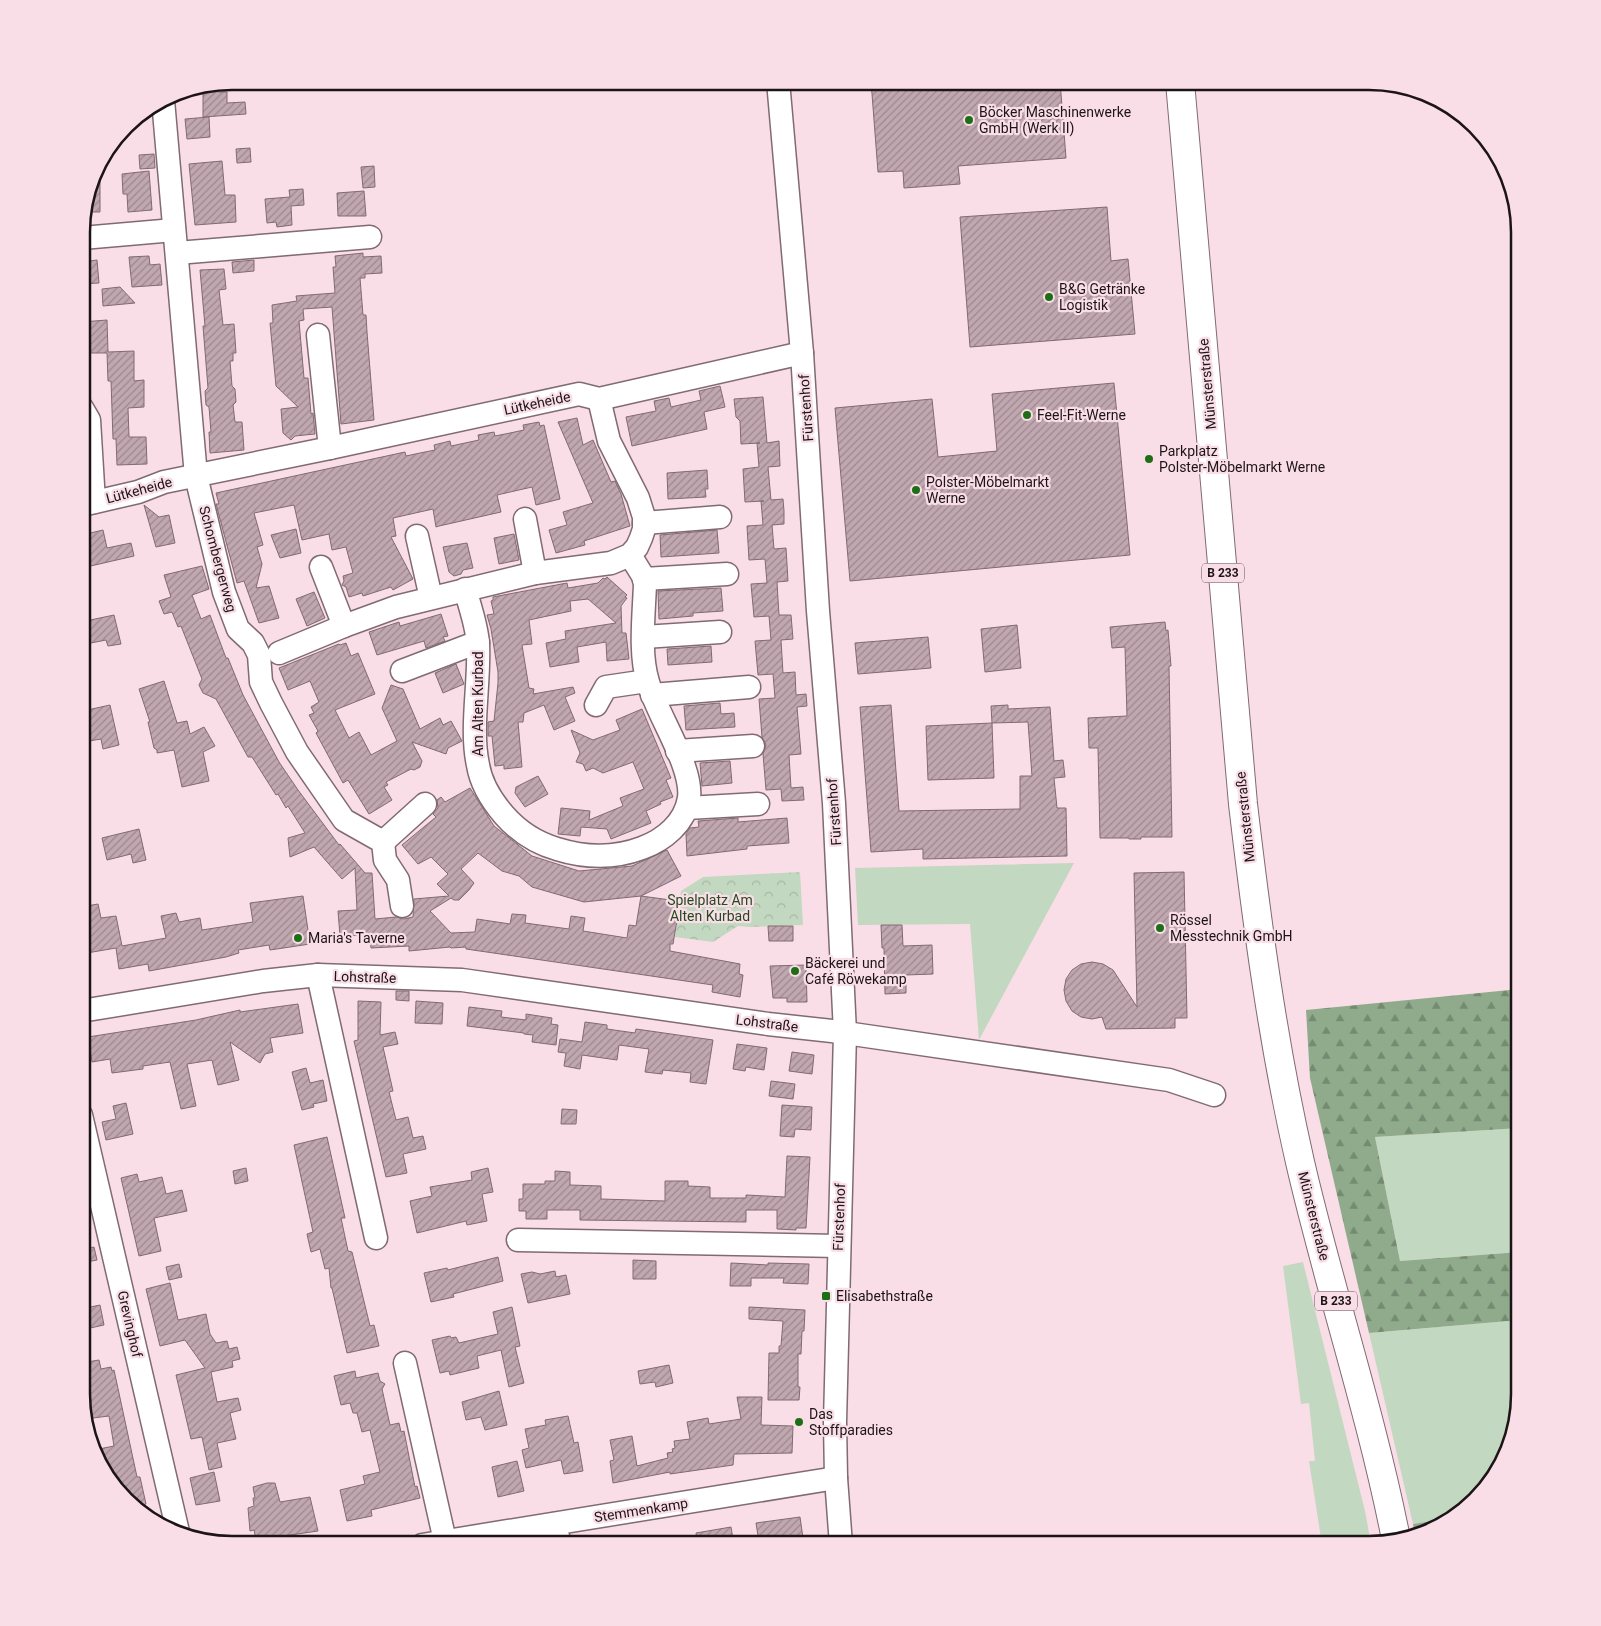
<svg xmlns="http://www.w3.org/2000/svg" width="1601" height="1626" font-family="Roboto,sans-serif">
	<style>
		.green { fill: #c3d8c0 }
		.forest { fill: url(#forest-firs) }
		.park { fill: url(#park-crowns) }
		.building { fill: url(#building-hatch); stroke: #826a72; fill-rule: evenodd }
		.lines { fill: none; stroke-linecap: round; stroke-linejoin: round }
		.minor-casing { stroke: #816a71; stroke-width: 25 }
		.major-casing { stroke: #816a71; stroke-width: 30 }
		.minor { stroke: #fff; stroke-width: 22 }
		.major { stroke: #fff; stroke-width: 28 }
		.poi-dot { fill: #1d6e15; stroke: #f9dee7; stroke-width: 2 }
		.labels { text-anchor: middle; dominant-baseline: central; stroke-width: 4.5; stroke-linejoin: round; paint-order: stroke }
		.shield { fill: #f9dee7; stroke: #5f5155; stroke-width: 1 }
		.shield-label { font-size: 12px; font-weight: bold; fill: #1d1417 }
		.poi-label { font-size: 14px; fill: #1d1417; stroke: #f9dee7; text-anchor: start }
		.street-label { font-size: 14px; fill: #1d1417; stroke: #f9dee7 }
		.park-label { font-size: 14px; fill: #234b1f; stroke: #f9dee7 }
		.rim { fill: none; stroke: #1d1417; stroke-width: 2.5 }
	</style>
	<defs>
		<pattern id="forest-firs" width="22" height="20" patternUnits="userSpaceOnUse" patternTransform="scale(1.25)"><rect width="22" height="20" fill="#8fab8c"/><path d="M5 1l3.5 6h-7zM16 11l3.5 6h-7z" fill="#748a71"/></pattern>
		<pattern id="park-crowns" width="20" height="18" patternUnits="userSpaceOnUse" patternTransform="scale(1.25)"><rect width="20" height="18" fill="#c3d8c0"/><path d="M2 6a3 3 0 1 1 6 0M12 15a3 3 0 1 1 6 0" fill="none" stroke="#a7b8a4"/></pattern>
		<pattern id="building-hatch" width="6" height="6" patternUnits="userSpaceOnUse" patternTransform="scale(1.25)"><rect width="6" height="6" fill="#c1a8b0"/><path d="M-1 1l2-2M0 6l6-6M5 7l2-2" fill="none" stroke="#9c888e"/></pattern>
	</defs>
	<rect width="100%" height="100%" fill="#f9dee7"/>
	<!-- green -->
	<g class="green">
		<polygon points="1074,863 979,1040 970,924 858,925 855,868"/>
		<polygon points="1520,1128 1520,1252 1400,1261 1375,1137"/>
		<polygon points="1303,1262 1365,1511 1371,1544 1322,1545 1309,1461 1315,1461 1309,1403 1301,1404 1283,1266"/>
		<polygon points="1520,1320 1520,1394 1504,1460 1468,1507 1451,1518 1413,1524 1369,1333"/>
	</g>
	<!-- forest -->
	<g class="forest">
		<polygon points="1520,989 1520,1128 1375,1137 1400,1261 1520,1252 1520,1320 1369,1333 1310,1078 1306,1010"/>
		<polygon points="1451,1518 1426,1533 1415,1536 1413,1524"/>
	</g>
	<!-- park -->
	<polygon class="park" points="800,872 803,925 749,927 738,926 713,942 675,937 681,891 703,877"/>
	<!-- building -->
	<g class="building">
		<polygon points="871,81 1060,81 1066,158 958,166 960,184 904,188 903,171 878,172"/>
		<polygon points="218,84 218,92 227,92 227,103 245,102 246,114 203,117 203,87"/>
		<polygon points="209,117 210,137 187,139 185,119"/>
		<polygon points="250,148 251,162 237,163 236,149"/>
		<polygon points="154,154 155,168 140,169 139,155"/>
		<polygon points="222,161 225,195 235,195 236,222 195,225 189,164"/>
		<polygon points="374,166 375,187 363,188 361,167"/>
		<polygon points="96,168 100,169 100,212 84,212"/>
		<polygon points="149,171 152,210 128,212 127,194 123,194 122,174"/>
		<polygon points="303,189 304,205 291,206 292,225 277,227 276,222 267,223 265,199 290,197 289,190"/>
		<polygon points="364,191 366,216 338,216 337,193"/>
		<polygon points="1107,207 1111,261 1128,259 1135,334 970,347 960,217"/>
		<polygon points="363,253 363,257 381,256 382,273 365,274 365,278 360,278 363,315 366,315 367,332 374,420 341,424 332,307 303,309 304,320 299,321 304,378 308,378 311,414 313,413 315,434 295,436 291,440 283,433 281,409 298,407 276,386 270,323 273,323 272,305 297,301 296,296 335,293 333,267 336,267 335,256"/>
		<polygon points="149,256 150,265 160,264 162,285 132,287 129,257"/>
		<polygon points="97,260 99,283 82,284 82,262"/>
		<polygon points="254,260 254,271 233,273 232,262"/>
		<polygon points="224,269 226,289 219,290 223,325 234,324 236,353 233,353 233,361 230,361 232,386 235,389 236,402 233,405 235,422 242,422 244,450 210,453 209,432 211,432 209,407 206,405 205,391 208,388 203,326 205,326 200,270"/>
		<polygon points="120,287 135,303 103,306 102,289"/>
		<polygon points="107,320 108,352 134,351 134,381 144,380 144,407 128,408 129,437 146,437 147,464 117,465 116,439 113,439 111,381 108,381 107,353 82,353 82,322"/>
		<polygon points="1114,383 1130,555 850,581 835,408 932,399 938,457 997,451 992,394"/>
		<polygon points="720,386 725,407 704,412 707,429 632,446 626,417 656,411 654,401 669,398 671,407 701,400 699,391"/>
		<polygon points="763,397 767,443 779,441 780,466 768,467 771,500 783,499 784,511 784,524 772,525 774,549 786,548 788,581 777,582 778,599 779,615 791,615 793,639 781,640 783,673 795,672 796,695 806,694 807,706 797,707 801,754 789,755 791,788 803,787 804,800 782,801 781,789 766,790 763,754 766,745 762,737 759,699 775,698 773,674 758,675 755,641 771,640 769,616 754,617 751,584 767,583 765,559 749,560 747,526 763,525 761,501 764,501 745,502 743,469 759,467 757,443 760,443 741,444 740,421 736,417 734,399"/>
		<polygon points="577,418 583,445 593,440 611,482 615,481 621,494 630,526 584,541 585,545 556,553 549,530 567,525 563,512 593,503 558,422"/>
		<polygon points="539,422 540,426 544,425 560,499 536,505 532,487 497,495 501,512 439,526 436,527 433,509 393,518 396,536 391,537 413,579 393,590 391,587 363,596 362,593 349,597 346,587 342,585 344,581 343,576 353,573 346,547 332,550 329,534 302,540 294,505 254,513 263,545 257,547 262,564 256,588 269,586 279,618 259,623 244,581 237,583 216,504 219,504 216,493 405,452 406,456 420,453 435,450 434,445 450,441 451,446 479,440 478,435 494,432 495,436 510,433 524,430 523,425"/>
		<polygon points="707,470 708,489 705,489 706,497 668,499 667,473"/>
		<polygon points="144,505 159,517 169,515 175,543 156,547"/>
		<polygon points="296,529 301,553 280,558 271,535"/>
		<polygon points="103,530 107,548 131,543 134,556 82,568 82,535"/>
		<polygon points="717,530 719,553 661,557 660,535"/>
		<polygon points="514,534 519,560 499,564 494,538"/>
		<polygon points="467,543 473,568 463,570 461,574 454,576 449,572 443,547"/>
		<path d="M202,566L209,589L192,595L201,619L210,615L226,658H228L243,695L279,762L298,790L339,845L340,844L365,873H372L375,919L396,917L404,919L413,917L414,899L449,896L437,884L448,874L431,857L418,864L402,845L436,817L433,814L438,808L437,800L441,797L445,802L470,788L494,826L532,856L579,871L632,866L667,850L681,876L641,896L678,901L677,908H679L673,944H670V951L740,964L739,974L743,975L740,997L712,992L713,985L466,949V947L451,948L450,947L409,951V946L371,948L370,935L340,936L338,911L357,910L355,868L342,879L314,847L290,857L288,838L305,833L288,806L286,808L278,794L276,795L252,757H248L216,699L203,693L199,685L202,679L181,626L178,627L172,612L164,614L159,601L171,597L164,575ZM478,853L502,871L519,876L532,887L584,902L641,896L636,926L629,925L627,938L583,931L585,918L571,916L569,929L525,923L526,915L512,914L510,924L477,919L475,932L451,933L430,911L451,898L454,900H459L469,890L474,883L461,869Z"/>
		<polygon points="607,577 627,595 625,597 627,598 621,606 622,633 626,633 629,659 607,661 606,642 577,647 579,662 550,667 546,643 566,639 565,631 616,623 588,599 570,601 571,611 529,620 532,644 522,645 529,688 534,689 533,694 573,687 575,693 565,697 575,721 554,730 544,705 524,713 523,722 518,722 522,767 504,769 504,765 495,766 492,736 488,736 488,722 494,721 498,683 498,672 491,629 487,615 494,614 491,601 493,600 493,597 567,583 568,588 598,583 603,578 605,579"/>
		<polygon points="721,588 723,611 693,613 693,616 659,619 658,591"/>
		<polygon points="314,592 325,618 307,626 296,599"/>
		<polygon points="441,614 448,636 443,637 445,641 426,648 424,641 377,655 369,632 399,622 400,626"/>
		<polygon points="114,615 121,644 108,646 106,640 81,645 81,622"/>
		<polygon points="1165,622 1166,631 1168,630 1171,666 1169,666 1172,837 1141,837 1141,839 1129,839 1129,838 1100,838 1098,748 1089,748 1088,718 1127,716 1125,647 1112,648 1110,627"/>
		<polygon points="1017,625 1021,668 985,672 981,629"/>
		<polygon points="928,637 931,668 858,674 855,643"/>
		<polygon points="346,643 351,656 358,653 375,694 335,710 349,738 359,732 371,755 397,741 382,708 391,685 403,689 420,729 440,718 443,725 451,721 462,741 448,748 446,754 412,742 422,761 420,767 414,770 411,769 386,782 388,785 384,787 392,800 369,814 348,780 343,783 316,733 318,731 309,715 314,713 311,707 319,702 310,681 288,690 279,668 339,644 340,645"/>
		<polygon points="711,646 712,662 668,665 667,649"/>
		<polygon points="456,664 464,684 443,693 435,673"/>
		<polygon points="164,681 177,723 187,721 190,734 204,727 215,746 203,752 209,781 182,787 174,750 157,753 157,750 154,748 148,722 150,722 139,689"/>
		<polygon points="720,703 721,714 734,713 735,727 686,730 684,706"/>
		<polygon points="110,705 119,745 103,749 101,739 89,741 83,711"/>
		<polygon points="891,705 899,811 1020,809 1020,776 1032,776 1028,722 992,723 991,706 1008,705 1008,709 1050,707 1054,761 1063,760 1065,777 1054,778 1057,808 1066,808 1067,856 923,859 923,849 871,852 860,707"/>
		<polygon points="642,709 671,778 666,780 673,797 660,802 661,804 646,811 651,823 611,839 607,829 581,827 580,836 558,834 561,808 590,811 589,820 623,806 620,798 644,789 633,762 603,773 593,768 586,771 583,764 576,762 580,753 571,730 593,740 620,730 616,720"/>
		<polygon points="992,723 994,778 928,780 926,726"/>
		<polygon points="730,761 732,783 702,786 700,763"/>
		<polygon points="538,776 548,794 525,807 515,793 516,787"/>
		<polygon points="738,818 738,822 787,818 789,843 747,846 747,849 687,856 686,834 690,828 699,827 698,821"/>
		<polygon points="139,829 146,860 133,863 131,854 107,860 102,838"/>
		<polygon points="1184,872 1187,1018 1175,1018 1175,1028 1106,1029 1102,1017 1092,1019 1081,1017 1072,1011 1066,1001 1064,990 1066,979 1072,970 1081,964 1092,962 1103,964 1113,970 1137,1007 1134,873"/>
		<polygon points="303,896 310,944 270,950 269,945 238,950 239,953 226,957 149,971 148,964 119,969 116,948 81,954 81,907 98,904 101,918 116,916 122,946 166,938 161,916 176,913 179,922 200,918 202,930 253,922 250,903"/>
		<polygon points="881,925 902,925 903,946 932,945 933,974 906,975 906,993 885,994 884,948 882,948"/>
		<polygon points="768,926 793,926 793,941 769,941"/>
		<polygon points="806,965 807,1002 787,1002 787,998 773,998 770,966"/>
		<polygon points="396,991 409,991 409,1001 396,1000"/>
		<polygon points="358,1001 381,1002 380,1035 395,1032 398,1044 383,1047 393,1091 389,1092 396,1120 408,1117 413,1138 423,1136 426,1149 403,1154 407,1173 386,1177 354,1041 358,1040"/>
		<polygon points="416,1001 443,1003 442,1024 415,1023"/>
		<polygon points="298,1004 303,1033 270,1038 273,1052 265,1054 260,1063 230,1042 239,1080 218,1085 212,1060 187,1064 196,1106 181,1109 170,1062 143,1066 143,1069 112,1073 110,1059 92,1062 88,1037 196,1020 240,1010 240,1012"/>
		<polygon points="469,1007 502,1011 501,1017 526,1020 526,1014 552,1018 551,1024 558,1025 556,1045 532,1042 533,1035 524,1034 524,1033 467,1026"/>
		<polygon points="585,1022 607,1025 607,1029 635,1033 636,1029 713,1040 706,1084 690,1082 691,1073 663,1070 662,1074 645,1072 649,1049 619,1045 617,1060 582,1055 580,1069 564,1066 566,1053 558,1052 560,1039 582,1042"/>
		<polygon points="737,1044 767,1048 764,1070 746,1067 745,1071 733,1069"/>
		<polygon points="792,1052 814,1055 812,1074 789,1071"/>
		<polygon points="306,1068 310,1083 323,1080 327,1101 313,1104 314,1107 302,1110 292,1072"/>
		<polygon points="771,1081 795,1084 793,1099 769,1096"/>
		<polygon points="126,1103 133,1134 106,1140 102,1122 116,1119 113,1106"/>
		<polygon points="782,1105 812,1107 811,1130 795,1129 794,1137 780,1136"/>
		<polygon points="562,1109 577,1110 576,1124 561,1124"/>
		<polygon points="327,1137 345,1218 341,1218 348,1251 352,1252 370,1326 374,1325 379,1346 347,1353 332,1288 331,1288 329,1268 325,1269 320,1249 311,1252 307,1234 313,1232 294,1145"/>
		<polygon points="787,1156 810,1157 806,1228 796,1228 796,1230 777,1229 777,1210 746,1210 746,1222 580,1220 580,1210 547,1210 547,1219 526,1219 526,1211 519,1211 519,1199 523,1199 523,1184 545,1184 545,1181 555,1181 555,1171 570,1172 570,1185 601,1186 601,1199 665,1201 665,1181 688,1181 688,1186 710,1187 710,1198 746,1198 746,1195 785,1197"/>
		<polygon points="246,1168 248,1181 235,1184 233,1171"/>
		<polygon points="488,1168 493,1192 482,1194 487,1221 467,1225 466,1221 417,1233 410,1201 432,1196 430,1187 472,1180 471,1172"/>
		<polygon points="137,1174 139,1182 162,1177 166,1194 182,1190 187,1211 154,1218 161,1251 139,1256 121,1178"/>
		<polygon points="94,1247 97,1260 81,1263 81,1250"/>
		<polygon points="498,1257 503,1281 453,1294 454,1297 431,1302 424,1273 447,1268 448,1270"/>
		<polygon points="633,1260 656,1261 656,1279 633,1279"/>
		<polygon points="731,1263 768,1265 768,1263 809,1264 808,1284 783,1283 784,1278 751,1278 751,1286 730,1286"/>
		<polygon points="179,1264 182,1277 169,1280 166,1267"/>
		<polygon points="555,1271 556,1277 566,1275 570,1294 528,1303 521,1274 532,1272 540,1274"/>
		<polygon points="170,1283 178,1320 206,1314 210,1334 216,1343 227,1341 229,1349 237,1347 240,1359 232,1361 233,1367 211,1372 217,1402 238,1398 241,1410 230,1413 236,1439 217,1443 222,1467 209,1470 202,1437 191,1439 176,1375 205,1368 185,1340 160,1346 146,1289"/>
		<polygon points="100,1305 104,1325 81,1330 81,1309"/>
		<polygon points="512,1307 520,1346 515,1347 524,1383 509,1387 501,1350 477,1356 479,1368 450,1375 449,1371 440,1373 432,1340 450,1336 451,1338 456,1337 459,1343 498,1334 493,1312"/>
		<polygon points="749,1307 805,1310 804,1331 802,1331 801,1354 798,1354 798,1387 800,1387 799,1400 768,1400 769,1353 779,1353 779,1346 781,1346 783,1321 749,1319"/>
		<polygon points="99,1360 101,1369 111,1367 112,1371 114,1370 137,1477 140,1477 146,1504 136,1507 120,1494 117,1483 113,1484 94,1450 114,1446 109,1416 85,1419 84,1408 86,1407 81,1383 81,1363"/>
		<polygon points="669,1365 673,1383 656,1387 655,1382 640,1384 638,1371"/>
		<polygon points="355,1371 356,1378 378,1373 380,1381 385,1384 382,1389 390,1425 399,1423 401,1432 404,1431 415,1487 417,1486 420,1498 371,1510 372,1516 347,1521 340,1490 365,1484 363,1476 380,1472 370,1430 362,1432 357,1413 353,1413 350,1403 341,1405 339,1397 334,1376"/>
		<polygon points="499,1391 507,1425 485,1430 481,1417 466,1420 462,1402"/>
		<polygon points="737,1397 762,1397 761,1425 793,1426 792,1453 734,1454 733,1465 670,1474 670,1472 613,1483 610,1461 614,1460 610,1440 632,1436 637,1466 668,1458 667,1453 673,1452 672,1449 675,1448 674,1441 690,1439 687,1422 708,1418 709,1424 741,1419"/>
		<polygon points="568,1416 574,1443 578,1442 583,1471 564,1474 561,1460 526,1468 522,1450 529,1448 525,1429 546,1425 545,1420"/>
		<polygon points="517,1461 524,1491 498,1497 492,1467"/>
		<polygon points="214,1472 220,1501 196,1505 190,1478"/>
		<polygon points="267,1483 275,1483 280,1502 310,1497 318,1531 256,1540 254,1530 250,1531 248,1508 254,1506 253,1498 255,1498 253,1487"/>
		<polygon points="800,1517 804,1545 789,1545 788,1537 759,1542 756,1523"/>
		<polygon points="731,1527 734,1545 698,1545 696,1533"/>
	</g>
	<g class="lines">
		<defs>
			<g id="minor">
				<polyline points="778,81 802,353 818,611 834,803 845,1033 835,1422 836,1478 841,1545"/>
				<polyline points="163,100 196,476 224,592 238,629 253,643 259,655 261,682 271,703 297,752 344,820 383,842 385,860 398,880 402,906"/>
				<polyline points="82,238 174,230"/>
				<polyline points="177,253 370,237"/>
				<polyline points="318,335 330,448"/>
				<polyline points="82,408 89,420 94,502"/>
				<polyline points="82,505 138,492 164,482 330,448 579,394 599,399 802,353"/>
				<polyline points="525,519 535,573"/>
				<polyline points="644,523 720,517"/>
				<polyline points="417,536 431,598"/>
				<polyline points="321,567 344,626"/>
				<polyline points="644,579 727,574"/>
				<path d="M465,589C470,607 477,626 478,644C480,682 470,729 478,765C481,784 492,801 504,815C518,831 536,843 557,849C586,858 613,859 642,848C664,840 685,823 689,798C693,766 657,715 648,682C639,653 644,614 645,584L643,576L630,555"/>
				<polyline points="644,637 720,632"/>
				<polyline points="279,653 344,626 396,607 535,573 611,563 630,555 637,547 641,538 644,529 644,517 638,498 609,441 599,399"/>
				<polyline points="402,671 478,642"/>
				<polyline points="652,695 749,687"/>
				<polyline points="596,705 606,687 647,681"/>
				<polyline points="677,751 753,746"/>
				<polyline points="687,808 758,804"/>
				<polyline points="383,842 425,804"/>
				<polyline points="318,975 376,1238"/>
				<polyline points="81,1011 263,981 318,975 462,980 768,1024 832,1031 1169,1080 1214,1095"/>
				<polyline points="81,1115 178,1532"/>
				<polyline points="518,1240 838,1246"/>
				<polyline points="405,1363 445,1541"/>
				<polyline points="555,1524 560,1545"/>
				<polyline points="422,1545 836,1478"/>
			</g>
			<path id="major" d="M1180,82L1243,804C1257,924 1273,1044 1300,1162C1329,1288 1371,1412 1396,1539"/>
		</defs>
		<!-- minor casing -->
		<use href="#minor" class="minor-casing"/>
		<!-- major casing -->
		<use href="#major" class="major-casing"/>
		<!-- minor -->
		<use href="#minor" class="minor"/>
		<!-- major -->
		<use href="#major" class="major"/>
	</g>
	<!-- markers -->
	<g class="poi-dot">
		<circle cx="969" cy="120" r="5"/>
		<circle cx="1049" cy="297" r="5"/>
		<circle cx="1027" cy="415" r="5"/>
		<circle cx="1149" cy="459" r="5"/>
		<circle cx="916" cy="490" r="5"/>
		<circle cx="1160" cy="928" r="5"/>
		<circle cx="298" cy="938" r="5"/>
		<circle cx="795" cy="971" r="5"/>
		<rect x="821" y="1291" width="10" height="10" rx="2.5"/>
		<circle cx="799" cy="1422" r="5"/>
	</g>
	<g class="labels">
		<!-- shield labels -->
		<g class="shield">
			<rect x="1202" y="563.5" width="42" height="19" rx="4"/>
			<rect x="1315" y="1291.5" width="42" height="19" rx="4"/>
		</g>
		<g class="shield-label">
			<text x="1223" y="573">B 233</text>
			<text x="1336" y="1301">B 233</text>
		</g>
		<!-- poi labels -->
		<g class="poi-label">
			<text x="979" y="112">Böcker Maschinenwerke<tspan x="979" dy="16">GmbH (Werk II)</tspan></text>
			<text x="1059" y="289">B&amp;G Getränke<tspan x="1059" dy="16">Logistik</tspan></text>
			<text x="1037" y="415">Feel-Fit-Werne</text>
			<text x="1159" y="451">Parkplatz<tspan x="1159" dy="16">Polster-Möbelmarkt Werne</tspan></text>
			<text x="926" y="482">Polster-Möbelmarkt<tspan x="926" dy="16">Werne</tspan></text>
			<text x="1170" y="920">Rössel<tspan x="1170" dy="16">Messtechnik GmbH</tspan></text>
			<text x="308" y="938">Maria's Taverne</text>
			<text x="805" y="963">Bäckerei und<tspan x="805" dy="16">Café Röwekamp</tspan></text>
			<text x="836" y="1296">Elisabethstraße</text>
			<text x="809" y="1414">Das<tspan x="809" dy="16">Stoffparadies</tspan></text>
		</g>
		<!-- street labels -->
		<g class="street-label">
			<text transform="translate(1207 384) rotate(-95)">Münsterstraße</text>
			<text transform="translate(537 403) rotate(-12)">Lütkeheide</text>
			<text transform="translate(806 408) rotate(-94)">Fürstenhof</text>
			<text transform="translate(139 490) rotate(-15)">Lütkeheide</text>
			<text transform="translate(218 559) rotate(75)">Schombergerweg</text>
			<text transform="translate(478 704) rotate(-90)">Am Alten Kurbad</text>
			<text transform="translate(834 812) rotate(-94)">Fürstenhof</text>
			<text transform="translate(1245 817) rotate(-96)">Münsterstraße</text>
			<text transform="translate(365 977) rotate(2)">Lohstraße</text>
			<text transform="translate(767 1023) rotate(7)">Lohstraße</text>
			<text transform="translate(1314 1216) rotate(76)">Münsterstraße</text>
			<text transform="translate(839 1217) rotate(-88)">Fürstenhof</text>
			<text transform="translate(130 1324) rotate(77)">Grevinghof</text>
			<text transform="translate(641 1510) rotate(-9)">Stemmenkamp</text>
		</g>
		<!-- park labels -->
		<g class="park-label">
			<text x="710" y="900">Spielplatz Am<tspan x="710" dy="16">Alten Kurbad</tspan></text>
		</g>
	</g>
	<!-- crop -->
	<path d="M0 0H1601V1626H0ZM232 90H1369A142 142 0 0 1 1511 232V1394A142 142 0 0 1 1369 1536H232A142 142 0 0 1 90 1394V232A142 142 0 0 1 232 90Z" fill="#f9dee7" fill-rule="evenodd"/>
	<path class="rim" d="M232 90H1369A142 142 0 0 1 1511 232V1394A142 142 0 0 1 1369 1536H232A142 142 0 0 1 90 1394V232A142 142 0 0 1 232 90Z"/>
</svg>
